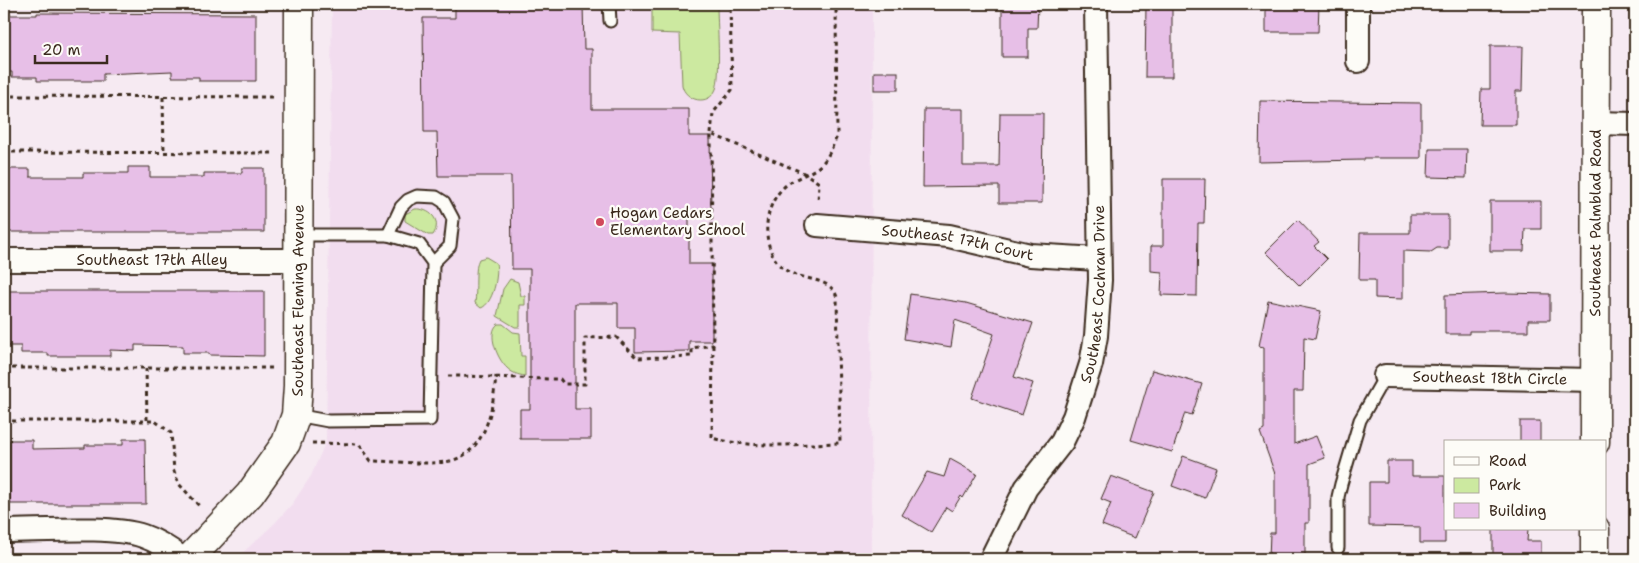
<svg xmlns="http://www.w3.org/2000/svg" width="1639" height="563" font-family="'Shantell Sans',sans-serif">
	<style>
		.built { fill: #f2ddef }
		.green { fill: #cce9a0; stroke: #848a5f }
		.building { fill: #e7bfe7; stroke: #3b2a1e }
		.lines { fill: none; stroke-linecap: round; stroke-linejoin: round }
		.service-casing { stroke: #3b2a1e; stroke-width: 15 }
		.minor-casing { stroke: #3b2a1e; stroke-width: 26 }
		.tertiary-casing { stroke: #3b2a1e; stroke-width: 31 }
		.path { stroke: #3b2a1e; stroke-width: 3; stroke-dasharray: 4 4; stroke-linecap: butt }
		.service { stroke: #fdfcf7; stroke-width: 11 }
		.minor { stroke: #fdfcf7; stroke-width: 22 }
		.tertiary { stroke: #fdfcf7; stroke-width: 28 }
		.poi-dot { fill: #d1495b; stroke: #fdfcf7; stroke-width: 2 }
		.labels { text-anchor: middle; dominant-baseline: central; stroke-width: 4.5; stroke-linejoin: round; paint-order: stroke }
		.poi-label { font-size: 15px; fill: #3b2a1e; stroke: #fdfcf7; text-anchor: start }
		.street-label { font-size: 15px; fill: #3b2a1e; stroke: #fdfcf7 }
	</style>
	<rect width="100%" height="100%" fill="#f6eaf2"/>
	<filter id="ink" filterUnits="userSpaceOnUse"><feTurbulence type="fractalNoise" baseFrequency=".02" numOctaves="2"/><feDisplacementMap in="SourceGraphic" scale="10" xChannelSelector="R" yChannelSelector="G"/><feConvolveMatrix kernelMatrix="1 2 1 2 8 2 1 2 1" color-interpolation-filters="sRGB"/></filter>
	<g filter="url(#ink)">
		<!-- built -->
		<polygon class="built" points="332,4 872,4 871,559 236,559 275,523 293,503 311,476 326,441"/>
		<!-- green -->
		<g class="green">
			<path d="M652,4H717C717,21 721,77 716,89C709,107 685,101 682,85L680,34L652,33Z"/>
			<path d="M415,209C429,208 443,220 433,235H428L405,221V214Z"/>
			<path d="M486,257L496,263C499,275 493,304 481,308L475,303C477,290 474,267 479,259Z"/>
			<polygon points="510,279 518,282 521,296 525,296 525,305 520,305 520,327 515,327 497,316 503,289"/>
			<path d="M498,324H503L513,332L520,333L521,356H525V376C518,375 512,373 507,368C498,360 486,333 498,324Z"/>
		</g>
		<!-- building -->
		<g class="building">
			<polygon points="455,4 583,4 584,49 592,49 592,109 689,109 689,136 710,136 711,214 689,214 689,264 712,264 712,341 689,341 689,351 635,352 635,328 618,328 618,303 575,303 575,409 591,409 591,439 520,439 520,409 530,409 530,269 512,269 511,176 438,176 437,132 424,132 423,18 455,18"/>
			<polygon points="1002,4 1038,4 1037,28 1028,28 1028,57 1002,57"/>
			<polygon points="1146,4 1172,4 1172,77 1145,77"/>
			<polygon points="1266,4 1319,4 1318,32 1266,32"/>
			<polygon points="37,13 256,14 256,81 199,81 199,77 172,77 172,71 103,74 103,81 37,81 37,77 12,77 12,72 4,72 4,15 37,15"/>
			<polygon points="1490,46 1523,46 1522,91 1516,91 1516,125 1480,125 1481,89 1490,89"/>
			<rect x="874" y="72" width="24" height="18"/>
			<polygon points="1260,101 1421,103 1421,158 1364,158 1364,160 1259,162"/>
			<polygon points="924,109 963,109 963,166 999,166 1000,113 1043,113 1042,203 999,203 999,186 923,187"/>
			<polygon points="1429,149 1467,149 1466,178 1428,177"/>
			<polygon points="128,167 150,167 150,177 204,177 204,173 242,173 242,168 264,168 264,232 8,232 8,169 30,169 30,177 83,177 83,173 128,173"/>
			<polygon points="1163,179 1205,179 1204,223 1198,223 1197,296 1161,295 1162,272 1151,271 1151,246 1163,246"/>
			<polygon points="1490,201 1541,201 1541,229 1525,229 1524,251 1490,251"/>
			<polygon points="1410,215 1448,215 1448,248 1437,248 1431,252 1403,251 1403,299 1375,298 1375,280 1359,280 1360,233 1410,233"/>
			<polygon points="1298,220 1319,242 1314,246 1327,259 1300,286 1266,252"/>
			<polygon points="8,291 264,291 264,356 209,355 209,353 183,353 183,346 135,345 135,351 110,350 110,356 48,356 48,353 21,353 21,346 4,346 4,313 7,313"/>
			<polygon points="1505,293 1550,294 1550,320 1528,320 1528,331 1469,331 1469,334 1445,334 1445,295"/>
			<polygon points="910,294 966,303 1033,323 1014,377 1033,383 1022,415 972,398 994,334 955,320 951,347 904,339"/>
			<polygon points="1268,300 1321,311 1315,339 1304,337 1303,391 1294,391 1294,444 1316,436 1325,458 1309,464 1309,523 1305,523 1305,559 1269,559 1270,533 1275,533 1275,474 1260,432 1264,430 1264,347 1259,346"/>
			<polygon points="1152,370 1202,384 1192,415 1185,413 1172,452 1131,440"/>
			<rect x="1520" y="421" width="20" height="21"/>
			<polygon points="123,439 145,439 146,504 10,504 10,440 32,440 32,449 85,448 85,445 123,445"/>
			<polygon points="1183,456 1216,468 1205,498 1172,486"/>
			<polygon points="950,459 977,474 963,498 961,496 952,511 946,507 931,532 902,515 927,472 944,477"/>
			<polygon points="1387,461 1412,461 1412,476 1445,476 1445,543 1420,543 1420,527 1369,526 1369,482 1387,482"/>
			<polygon points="1111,476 1154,492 1135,538 1102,525 1111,503 1101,499"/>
			<polygon points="1493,529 1528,529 1527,541 1541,541 1541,559 1493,559"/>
		</g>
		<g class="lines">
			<defs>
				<g id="service">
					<polyline points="609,4 610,21"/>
					<polyline points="388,235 401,207 408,200 417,196 436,197 444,202 453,219 450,246 433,263"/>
					<polyline points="296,415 328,421 430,420 433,263 419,244 388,235 299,235"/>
					<polyline points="1338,548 1338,497 1341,484 1360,420 1385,376"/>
				</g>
				<g id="minor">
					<polyline points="1358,61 1358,4"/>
					<polyline points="1596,123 1635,124"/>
					<path id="s1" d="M817,225L949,236L1030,255L1098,259"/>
					<path id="s2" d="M4,260H299"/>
					<path id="s3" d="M1385,376L1595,380"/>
					<path d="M4,531C41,531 111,525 143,536C158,541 171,550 183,559"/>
					<path id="s4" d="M991,559L1026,488L1062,442L1074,417L1091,364L1096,336L1100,280L1096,4"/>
				</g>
				<g id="tertiary">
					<path id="s5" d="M1595,442L1596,4"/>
					<path id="s6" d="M189,559L250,494L286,443L296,415L298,386L299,4"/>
					<polyline points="1595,559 1595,529"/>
				</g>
			</defs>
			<!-- service casing -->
			<use href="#service" class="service-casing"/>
			<!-- minor casing -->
			<use href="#minor" class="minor-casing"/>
			<!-- tertiary casing -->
			<use href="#tertiary" class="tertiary-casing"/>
			<!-- path -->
			<g class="path">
				<polyline points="4,96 273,97"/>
				<polyline points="163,97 164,153"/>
				<polyline points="711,134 713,113 732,90 730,4"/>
				<polyline points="4,152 273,153"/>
				<path d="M713,345L712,438C753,449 798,444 840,443L837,297C829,272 790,285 775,259C760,235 766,199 789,183C798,177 808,174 817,168C827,161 832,148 837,136L836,4"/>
				<polyline points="4,368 273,368"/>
				<polyline points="146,368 147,420"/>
				<path d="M448,376C486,376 522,379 560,379L564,384H585V338L616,337L637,358L692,356V348L713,345L711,134L806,174L819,183L818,202"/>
				<polyline points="4,421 155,421 171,433 174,471 179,484 201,508"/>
				<path d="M312,443L359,444L371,461C395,461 422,465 445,462C486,456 493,409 496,376"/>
			</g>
			<!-- service -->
			<use href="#service" class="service"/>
			<!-- minor -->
			<use href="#minor" class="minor"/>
			<!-- tertiary -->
			<use href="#tertiary" class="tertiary"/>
		</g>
	</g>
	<!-- markers -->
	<circle class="poi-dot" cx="600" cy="222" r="5"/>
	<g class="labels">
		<!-- poi labels -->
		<g class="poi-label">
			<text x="610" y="213">Hogan Cedars<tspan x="610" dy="17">Elementary School</tspan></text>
		</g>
		<!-- street labels -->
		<g class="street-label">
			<text stroke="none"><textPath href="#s5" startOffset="219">Southeast Palmblad Road</textPath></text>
			<text stroke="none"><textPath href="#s1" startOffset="142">Southeast 17th Court</textPath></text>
			<text stroke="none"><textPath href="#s2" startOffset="148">Southeast 17th Alley</textPath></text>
			<text stroke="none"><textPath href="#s4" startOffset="291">Southeast Cochran Drive</textPath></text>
			<text stroke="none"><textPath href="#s6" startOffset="296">Southeast Fleming Avenue</textPath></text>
			<text stroke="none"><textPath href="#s3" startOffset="105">Southeast 18th Circle</textPath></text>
		</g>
	</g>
	<!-- margin -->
	<rect width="1639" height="563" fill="none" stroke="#fdfcf7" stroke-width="20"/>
	<rect x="10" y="10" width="1619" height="543" fill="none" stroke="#3b2a1e" stroke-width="2" filter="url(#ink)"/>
	<!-- legend -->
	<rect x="1444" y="440" width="162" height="90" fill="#fdfcf7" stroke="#afa8a0"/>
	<rect x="1454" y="457" width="25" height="8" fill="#fdfcf7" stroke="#afa8a0"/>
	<text x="1489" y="466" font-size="15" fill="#3b2a1e">Road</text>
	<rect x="1454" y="478" width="25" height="15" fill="#cce9a0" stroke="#afa8a0"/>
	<text x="1489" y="490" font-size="15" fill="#3b2a1e">Park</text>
	<rect x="1454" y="503" width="25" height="15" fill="#e7bfe7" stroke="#afa8a0"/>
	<text x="1489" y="516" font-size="15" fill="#3b2a1e">Building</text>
	<!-- scale -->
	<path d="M35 55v8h72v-8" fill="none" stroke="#3b2a1e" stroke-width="2.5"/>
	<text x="42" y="55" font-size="15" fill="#3b2a1e" stroke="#fdfcf7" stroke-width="4" paint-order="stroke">20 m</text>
</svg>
